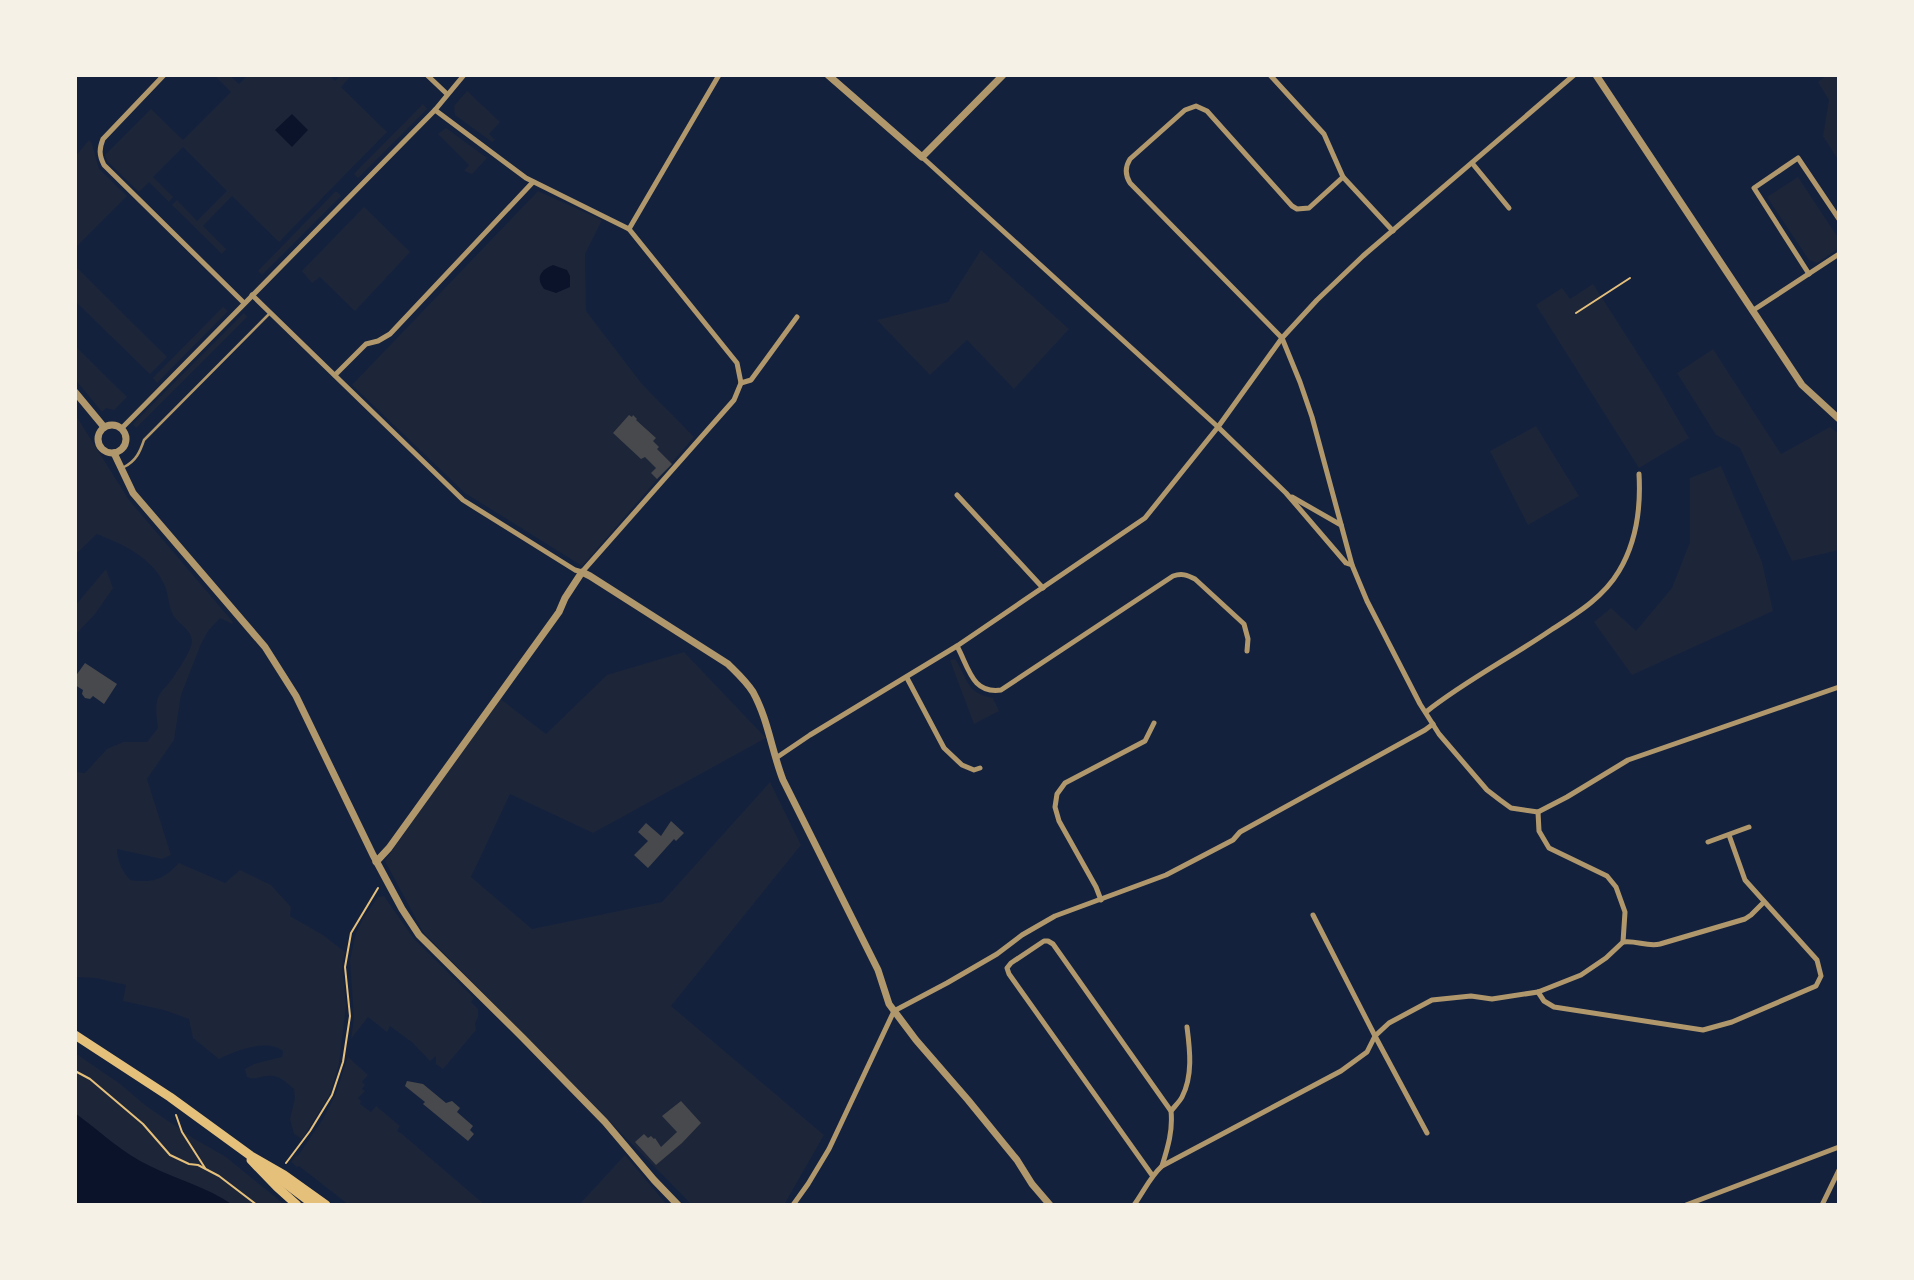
<svg xmlns="http://www.w3.org/2000/svg" width="1914" height="1280" font-family="'Work Sans',sans-serif">
	<style>
		.green { fill: #1d2539 }
		.water { fill: #0b132b }
		.building { fill: #48494c }
		.lines { fill: none; stroke-linecap: round; stroke-linejoin: round }
		.path { stroke: #e5c07b; stroke-width: 2 }
		.service { stroke: #b1986c; stroke-width: 2.5 }
		.minor { stroke: #b1986c; stroke-width: 5 }
		.tertiary { stroke: #b1986c; stroke-width: 7 }
		.primary { stroke: #e5c07b; stroke-width: 9 }
	</style>
	<rect width="100%" height="100%" fill="#14213d"/>
	<!-- green -->
	<g class="green">
		<polygon points="214,75 229,75 239,84 248,75 329,75 335,81 341,75 352,75 341,87 387,132 279,242 232,196 203,226 226,249 222,254 172,205 177,200 197,221 227,191 183,147 153,177 173,197 169,202 149,182 139,192 107,161 105,155 151,109 183,140 231,92"/>
		<polygon points="1827,75 1839,75 1839,161 1823,136 1829,100 1818,82"/>
		<polygon points="467,91 500,122 489,134 495,140 492,142 455,115 454,106"/>
		<polygon points="423,104 427,109 358,178 354,174"/>
		<polygon points="446,128 487,158 472,174 464,171 469,165 438,134"/>
		<polygon points="89,140 92,144 99,169 127,196 75,248 75,157"/>
		<polygon points="1798,177 1839,239 1839,248 1817,263 1809,260 1767,197"/>
		<polygon points="336,191 341,196 262,275 258,271"/>
		<polygon points="538,191 602,220 585,254 586,311 642,384 694,437 582,566 465,493 352,385"/>
		<polygon points="364,207 410,252 355,311 320,277 312,283 302,271"/>
		<polygon points="981,250 1069,329 1014,389 967,340 930,375 877,320 948,302"/>
		<polygon points="75,266 167,357 150,374 75,301"/>
		<polygon points="1593,284 1658,385 1689,438 1639,468 1536,305 1562,288 1570,299"/>
		<polygon points="223,307 228,311 157,383 153,378"/>
		<polygon points="244,313 247,317 136,428 133,424"/>
		<polygon points="75,346 127,397 114,410 106,408 102,412 75,379"/>
		<polygon points="1713,349 1781,454 1830,427 1839,434 1839,550 1792,561 1740,448 1716,435 1677,373"/>
		<path d="M75,414L129,500L233,622L232,624L220,618L208,631L201,644L181,695L174,740L147,779L171,855L162,859L117,849C117,861 123,872 130,880C155,883 162,880 179,863L225,883L240,870L271,885L291,907L290,916L323,935L345,952L342,966L346,1005L339,1064L329,1096L302,1139L294,1134L290,1119L295,1098L294,1089C285,1081 278,1074 266,1076C258,1077 255,1080 247,1077L245,1069L254,1064L282,1057L283,1051C267,1038 235,1051 219,1059L193,1038L189,1019L164,1010L123,1001L126,985L96,978L75,977V772L85,773L107,749L123,742H147L158,728C157,719 155,710 157,701C159,692 167,686 172,679C178,670 187,657 191,646C196,632 179,625 173,615C168,605 169,594 164,584C152,557 122,544 97,534L75,555Z"/>
		<polygon points="1536,426 1579,496 1528,525 1490,451"/>
		<polygon points="1721,466 1762,562 1773,611 1632,675 1594,622 1611,608 1636,631 1672,588 1690,542 1690,478"/>
		<polygon points="106,569 113,588 95,614 75,635 75,606"/>
		<polygon points="684,652 766,738 593,833 510,794 471,877 532,929 662,902 770,782 801,845 671,1006 824,1135 784,1205 692,1205 423,932 385,861 498,697 546,734 607,675"/>
		<path d="M955,659C968,678 965,693 993,698L999,711L974,724L950,660Z"/>
		<polygon points="384,896 414,939 474,998 471,1002 478,1009 478,1017 475,1023 476,1030 443,1069 436,1064 436,1056 430,1061 413,1043 390,1026 387,1032 368,1017 351,1039 354,1018 350,960 356,933 363,919 378,897"/>
		<polygon points="75,1053 119,1083 145,1105 193,1138 226,1157 285,1205 75,1205"/>
		<polygon points="348,1057 368,1075 362,1082 365,1085 362,1089 365,1091 358,1098 361,1101 360,1104 371,1112 376,1106 400,1126 397,1131 402,1134 485,1205 349,1205 299,1166 297,1167 291,1162 296,1156 298,1156 323,1119 336,1094"/>
		<polygon points="625,1155 667,1205 579,1205"/>
	</g>
	<!-- water -->
	<g class="water">
		<polygon points="292,114 308,130 292,147 275,130"/>
		<path d="M553,265L567,270L570,276V287L556,293L544,289C535,277 541,270 553,265Z"/>
		<path d="M75,1113C100,1131 122,1153 150,1166C178,1180 207,1187 233,1205H75Z"/>
	</g>
	<!-- building -->
	<g class="building">
		<polygon points="629,415 632,417 633,415 637,419 636,420 656,438 653,441 659,447 657,449 672,464 657,479 651,473 656,468 645,457 641,459 613,433"/>
		<polygon points="85,663 117,684 104,704 93,696 90,699 85,698 82,694 83,690 75,685 75,677"/>
		<polygon points="671,821 684,833 676,841 674,839 648,868 634,855 648,841 638,832 646,823 661,836"/>
		<polygon points="407,1081 423,1084 446,1103 452,1101 460,1108 457,1112 473,1126 470,1130 474,1134 468,1141 423,1104 425,1102 405,1086"/>
		<polygon points="681,1101 701,1123 682,1143 656,1165 635,1142 644,1134 648,1138 651,1136 654,1139 655,1138 661,1147 677,1132 662,1116"/>
	</g>
	<g class="lines">
		<!-- path -->
		<g class="path">
			<polyline points="1576,313 1630,278"/>
			<polyline points="75,1071 90,1079 143,1124 170,1155 189,1164 198,1165 219,1176 257,1205"/>
			<polyline points="176,1115 182,1132 205,1168"/>
			<polyline points="286,1163 310,1131 332,1095 343,1062 350,1016 345,967 351,933 378,888"/>
		</g>
		<!-- service -->
		<path class="service" d="M124,467C136,461 140,452 144,440L270,313"/>
		<!-- minor -->
		<g class="minor">
			<path d="M164,75L103,139C99,149 99,155 104,165L244,303"/>
			<polyline points="427,75 447,94"/>
			<polyline points="1270,75 1324,134 1343,177 1393,231"/>
			<polyline points="922,157 1218,427 1286,493 1346,563 1352,565"/>
			<polyline points="1472,163 1509,208"/>
			<path d="M1343,177L1309,208L1297,209L1292,206L1207,111L1196,106L1185,110L1130,159C1125,167 1125,175 1130,183L1282,338L1300,382L1312,417L1352,565L1367,601L1420,704L1439,734L1487,790L1500,800L1511,808L1538,812L1567,797L1628,760L1839,687"/>
			<polyline points="629,229 719,75"/>
			<polyline points="1809,274 1754,188 1798,158 1839,219"/>
			<polyline points="252,295 463,500 575,570 582,572 734,400 741,383 737,363 629,229 526,178 435,110"/>
			<polyline points="1752,311 1839,254"/>
			<polyline points="335,375 366,344 378,341 390,334 533,182"/>
			<polyline points="741,383 751,380 797,317"/>
			<polyline points="121,429 435,110 464,75"/>
			<polyline points="957,495 1043,588"/>
			<polyline points="1292,497 1341,525"/>
			<path d="M957,646C969,668 972,694 1001,690L1173,576C1182,573 1187,575 1195,579L1244,624L1248,639L1247,651"/>
			<polyline points="907,678 944,748 962,765 974,770 980,768"/>
			<path d="M1426,712C1465,681 1510,658 1551,630C1576,614 1603,598 1619,571C1637,541 1641,508 1639,474"/>
			<polyline points="776,758 810,735 957,646 1145,518 1218,427 1282,338 1317,300 1363,256 1574,75"/>
			<polyline points="1708,842 1749,827"/>
			<polyline points="1101,900 1096,887 1059,821 1055,807 1057,794 1065,783 1145,741 1154,723"/>
			<polyline points="1313,915 1375,1036 1427,1133"/>
			<path d="M1623,942C1636,940 1647,947 1660,944L1745,919L1751,915L1764,902"/>
			<polyline points="1538,992 1544,1001 1554,1007 1703,1030 1732,1022 1816,986 1821,976 1817,960 1745,880 1729,835"/>
			<path d="M1171,1111C1175,1106 1180,1101 1182,1097C1193,1076 1190,1050 1187,1027"/>
			<path d="M1152,1175L1009,974L1007,968L1011,963L1044,941H1048L1053,944L1171,1111C1173,1130 1168,1147 1162,1166"/>
			<polyline points="793,1205 808,1184 829,1149 894,1011 947,983 997,954 1022,935 1055,916 1166,875 1233,840 1240,832 1425,730 1433,724"/>
			<path d="M1134,1205C1144,1191 1150,1177 1162,1166L1341,1071L1367,1052L1375,1036L1389,1023L1432,1000L1471,996L1492,999L1538,992L1581,975L1606,958L1623,942L1625,912L1616,887L1607,876L1549,848L1539,831L1538,812"/>
			<polyline points="1686,1205 1839,1147"/>
			<polyline points="1822,1205 1839,1170"/>
		</g>
		<!-- tertiary -->
		<g class="tertiary">
			<polyline points="828,75 922,157 1003,75"/>
			<polyline points="1596,75 1802,385 1839,419"/>
			<polyline points="75,392 104,427"/>
			<circle cx="112" cy="439" r="14"/>
			<polyline points="114,453 133,493 265,647 296,696 373,855 402,909 419,935 523,1038 605,1122 654,1180 678,1205"/>
			<path d="M376,862L389,848L559,612L565,598L582,572L590,576L728,664C736,672 746,681 753,692C768,719 772,752 783,780L878,970L889,1004L916,1040L968,1100L1017,1160L1032,1184L1050,1205"/>
		</g>
		<!-- primary -->
		<g class="primary">
			<polyline points="75,1035 170,1097 251,1156 284,1175 326,1205"/>
			<polyline points="251,1160 277,1187 297,1205"/>
			<polyline points="269,1171 314,1205"/>
		</g>
	</g>
	<!-- border -->
	<rect width="1914" height="1280" fill="none" stroke="#f6f1e7" stroke-width="154"/>
</svg>
